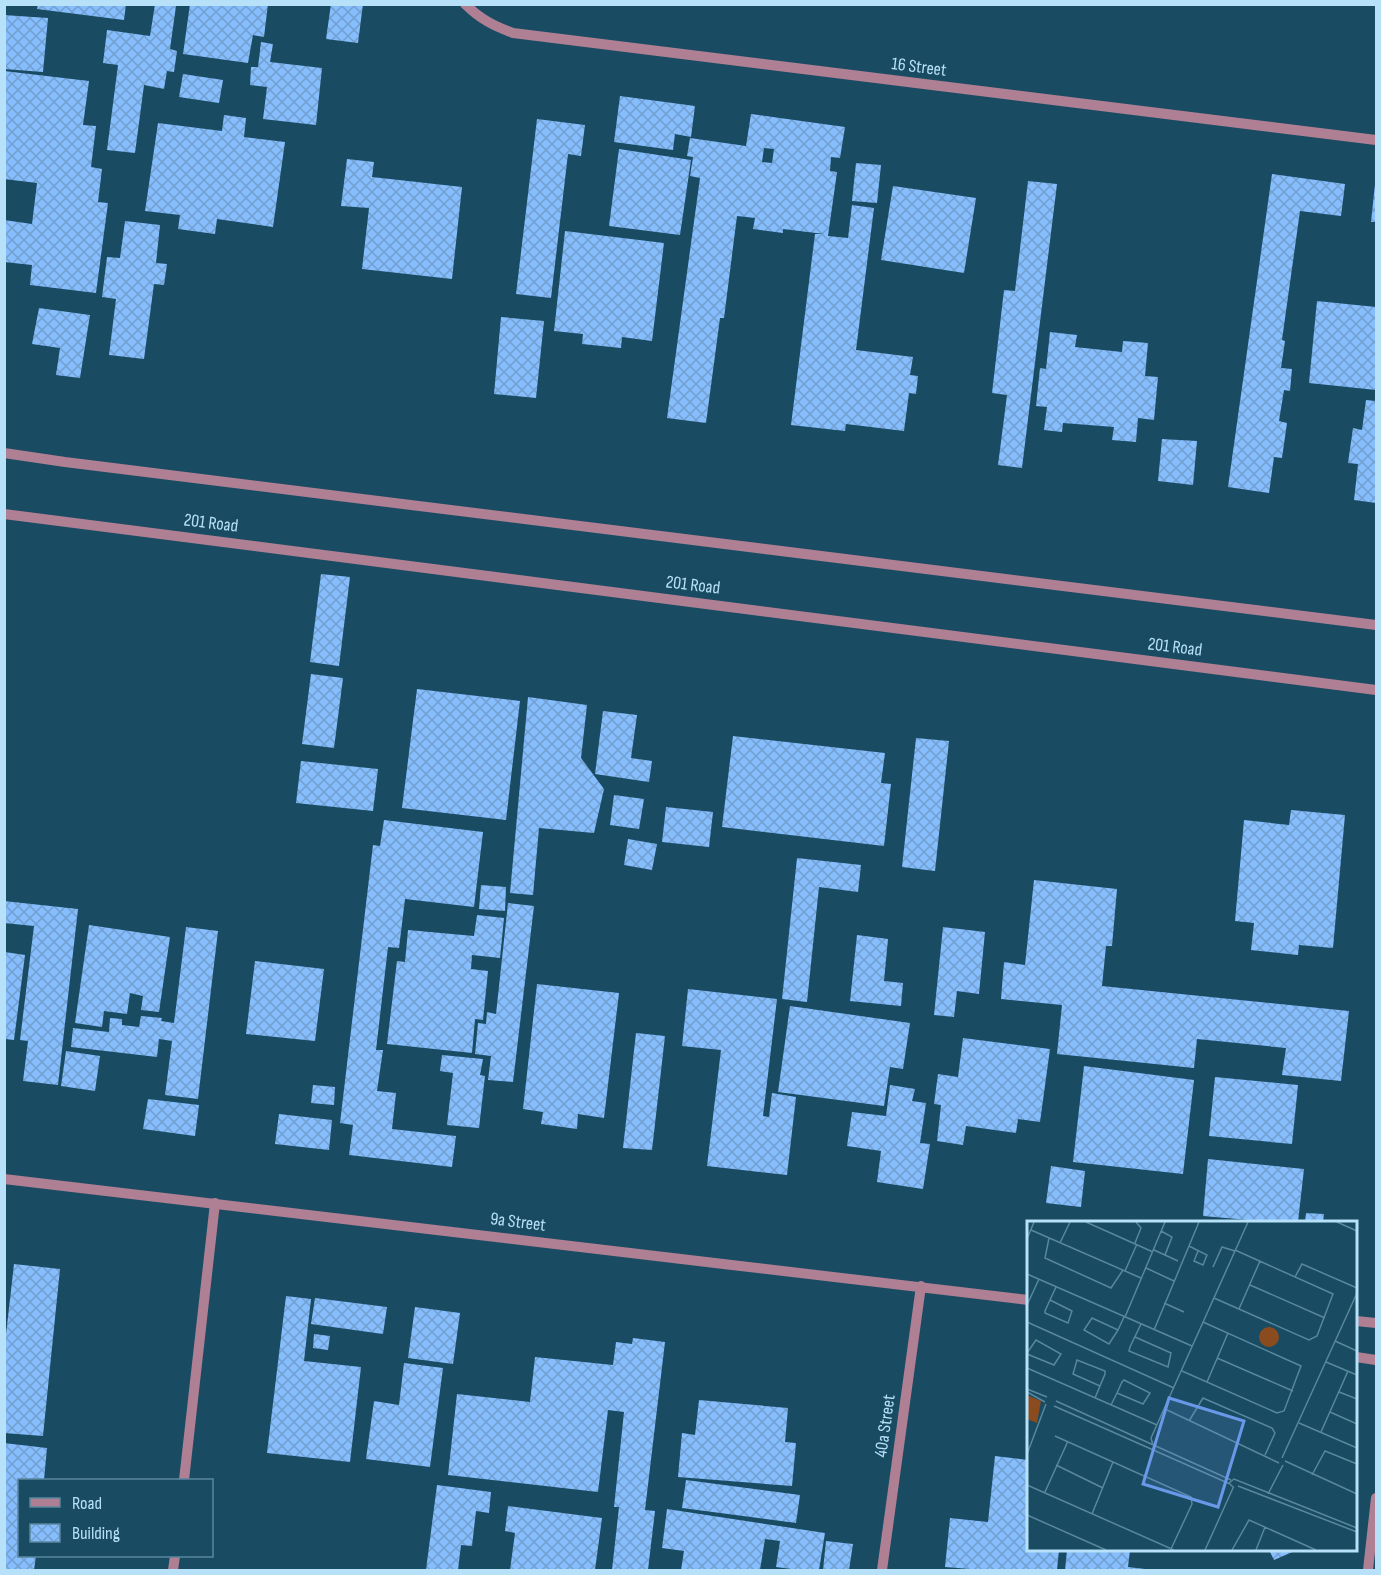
<svg xmlns="http://www.w3.org/2000/svg" width="1381" height="1575" font-family="'Sofia Sans Condensed',sans-serif">
	<style>
		.building { fill: url(#building-cross-hatch); fill-rule: evenodd }
		.lines { fill: none; stroke-linecap: round; stroke-linejoin: round }
		.minor { stroke: #af7f93; stroke-width: 10 }
		.labels { text-anchor: middle; dominant-baseline: central; stroke-width: 6; stroke-linejoin: round; paint-order: stroke }
		.street-label { font-size: 18px; fill: #b7e1f8; stroke: #194b62 }
		.inset-road { fill: none; stroke: #58879e; stroke-width: 1.5 }
		.view { fill: #6a98e8; fill-opacity: 0.15; stroke: #6a98e8; stroke-width: 3 }
		.inset-edge { fill: none; stroke: #b7e1f8; stroke-width: 3 }
	</style>
	<defs>
		<pattern id="building-cross-hatch" width="8" height="8" patternUnits="userSpaceOnUse" patternTransform="scale(1.5)"><rect width="8" height="8" fill="#85bdfd"/><path d="M0 0l8 8M0 8l8-8" fill="none" stroke="#729fd0"/></pattern>
	</defs>
	<rect width="100%" height="100%" fill="#194b62"/>
	<!-- building -->
	<g class="building">
		<polygon points="38,4 126,4 124,20 37,9"/>
		<polygon points="155,4 176,6 170,49 177,51 174,72 167,71 164,89 144,85 135,153 107,150 118,65 103,63 107,30 150,36"/>
		<polygon points="190,4 268,4 264,37 253,35 248,63 183,54"/>
		<polygon points="331,4 363,4 358,43 326,39"/>
		<polygon points="4,15 48,18 43,72 4,69"/>
		<polygon points="261,42 273,44 270,62 322,68 316,125 263,119 267,87 250,85 251,67 258,67"/>
		<polygon points="4,71 89,81 83,125 96,126 91,167 102,169 98,202 108,203 96,293 30,285 32,265 4,262 4,220 32,224 37,183 4,179"/>
		<polygon points="183,74 223,80 219,103 179,97"/>
		<polygon points="620,96 695,106 691,137 675,134 673,150 614,142"/>
		<path d="M751,114L845,127L840,158L831,157L830,171L837,172L828,236L848,238L852,205L874,208L856,350L913,357L910,375L918,376L916,394L909,393L904,431L846,424L845,431L791,425L815,234H824L783,229V233L753,229L755,218L737,216L724,318H720L706,423L667,418L700,178L690,176L693,157L687,156L690,138L746,146ZM764,148L774,149L772,163L762,162Z"/>
		<polygon points="224,115 246,118 244,137 285,142 273,227 217,219 215,234 178,229 180,215 145,211 158,123 222,131"/>
		<polygon points="537,119 585,125 581,156 568,154 551,298 516,294"/>
		<polygon points="619,149 691,160 680,235 609,226"/>
		<polygon points="347,159 374,162 372,177 462,187 452,279 362,269 369,208 341,206"/>
		<polygon points="856,163 881,165 877,203 852,201"/>
		<polygon points="1272,174 1345,184 1341,216 1300,211 1282,340 1285,341 1281,368 1292,369 1290,391 1284,390 1279,421 1287,423 1282,458 1274,457 1269,493 1228,487"/>
		<polygon points="1028,181 1057,184 1022,468 998,465 1007,395 992,393 1004,290 1015,291"/>
		<polygon points="1375,184 1376,184 1376,222 1371,222"/>
		<polygon points="893,186 976,198 964,273 881,260"/>
		<polygon points="125,221 160,225 156,263 167,264 164,285 154,284 144,359 109,355 116,299 102,297 107,257 120,258"/>
		<polygon points="565,231 664,243 652,341 622,337 621,348 582,344 583,334 554,331"/>
		<polygon points="1317,301 1376,307 1376,390 1309,383"/>
		<polygon points="39,308 90,315 80,378 56,375 60,348 32,344"/>
		<polygon points="501,317 544,321 536,398 494,394"/>
		<polygon points="1050,332 1077,335 1075,347 1122,352 1123,341 1148,343 1145,376 1158,377 1154,420 1138,418 1136,442 1112,440 1114,427 1063,423 1062,432 1044,430 1047,407 1036,406 1040,368 1046,369"/>
		<polygon points="1366,400 1376,401 1376,503 1354,500 1358,464 1348,463 1353,428 1362,430"/>
		<polygon points="1162,439 1197,441 1193,485 1158,481"/>
		<polygon points="321,574 350,577 339,666 310,662"/>
		<polygon points="311,674 343,678 334,748 302,744"/>
		<polygon points="417,689 520,701 506,820 402,808"/>
		<polygon points="528,697 587,705 581,758 604,789 594,833 539,828 533,895 510,893"/>
		<polygon points="603,711 637,715 631,758 652,761 649,782 595,774"/>
		<polygon points="733,736 885,753 881,783 891,784 884,846 722,827"/>
		<polygon points="916,738 949,741 935,871 902,867"/>
		<polygon points="301,761 378,769 373,811 296,803"/>
		<polygon points="614,795 644,799 639,829 610,825"/>
		<polygon points="666,807 713,812 709,847 662,842"/>
		<polygon points="1291,810 1345,815 1333,948 1299,945 1298,955 1251,950 1254,923 1235,921 1244,820 1289,825"/>
		<polygon points="384,820 483,832 474,907 405,899 399,948 388,947 376,1050 383,1050 377,1091 396,1093 392,1129 456,1136 452,1167 349,1155 353,1125 340,1123 373,845 380,846"/>
		<polygon points="628,839 657,844 652,870 624,865"/>
		<polygon points="797,858 861,865 858,892 819,887 807,1002 782,999"/>
		<polygon points="1034,880 1117,889 1112,946 1106,946 1102,986 1349,1011 1341,1081 1282,1075 1286,1048 1197,1039 1194,1068 1057,1054 1062,1005 1001,999 1004,962 1025,965"/>
		<polygon points="481,885 506,887 505,911 479,909"/>
		<polygon points="4,901 78,909 58,1085 23,1081 28,1041 20,1040 34,926 4,923"/>
		<polygon points="508,903 534,906 513,1082 488,1080 491,1056 475,1054 478,1023 486,1024 487,1012 496,1014"/>
		<polygon points="477,915 504,918 500,958 472,955 471,969 488,971 483,1020 475,1019 472,1053 387,1044 397,961 405,962 408,930 474,936"/>
		<polygon points="89,925 170,937 159,1012 141,1010 143,996 130,993 127,1014 104,1011 102,1027 75,1023"/>
		<polygon points="186,927 218,931 198,1099 165,1095 172,1041 159,1039 157,1057 71,1047 73,1028 109,1032 110,1018 122,1019 122,1025 139,1027 141,1016 162,1018 161,1021 174,1023"/>
		<polygon points="943,927 985,932 979,994 957,991 954,1017 934,1015"/>
		<polygon points="857,935 888,939 884,981 903,983 901,1006 850,1001"/>
		<polygon points="5,952 25,955 14,1040 5,1039"/>
		<polygon points="255,961 324,969 315,1041 246,1034"/>
		<polygon points="537,984 619,993 604,1118 578,1114 577,1129 541,1124 543,1112 523,1109"/>
		<polygon points="688,989 777,999 763,1116 769,1117 772,1093 796,1097 787,1175 707,1166 721,1050 682,1046"/>
		<polygon points="790,1006 910,1023 903,1069 890,1067 884,1106 778,1092"/>
		<polygon points="636,1033 665,1036 652,1150 623,1148"/>
		<polygon points="963,1038 1050,1049 1040,1122 1018,1119 1016,1133 966,1126 963,1145 937,1141 941,1105 934,1104 938,1074 958,1077"/>
		<polygon points="66,1051 100,1056 95,1091 61,1086"/>
		<polygon points="442,1055 483,1059 480,1075 485,1076 479,1128 447,1125 453,1073 440,1071"/>
		<polygon points="1084,1066 1194,1080 1183,1174 1073,1162"/>
		<polygon points="1215,1077 1298,1085 1292,1144 1209,1136"/>
		<polygon points="313,1085 335,1087 334,1105 311,1103"/>
		<polygon points="890,1085 915,1089 912,1101 926,1103 920,1143 930,1144 923,1189 877,1182 881,1151 847,1146 852,1112 886,1116"/>
		<polygon points="148,1099 199,1105 195,1136 143,1129"/>
		<polygon points="279,1114 332,1120 329,1150 275,1144"/>
		<polygon points="1208,1159 1304,1169 1298,1222 1272,1222 1203,1216"/>
		<polygon points="1051,1166 1085,1171 1081,1207 1046,1203"/>
		<polygon points="1306,1213 1324,1214 1323,1222 1305,1222"/>
		<polygon points="14,1264 60,1269 43,1436 4,1433 4,1352"/>
		<polygon points="286,1296 311,1299 304,1361 361,1367 350,1462 267,1453"/>
		<polygon points="315,1298 387,1307 383,1334 311,1324"/>
		<polygon points="415,1307 460,1313 453,1364 408,1358"/>
		<polygon points="314,1334 330,1336 328,1350 313,1348"/>
		<polygon points="633,1338 665,1342 645,1510 655,1511 648,1570 612,1570 619,1507 614,1507 624,1412 608,1410 598,1492 448,1475 457,1394 530,1402 535,1357 613,1365 616,1342 632,1344"/>
		<polygon points="404,1363 443,1368 430,1467 366,1459 374,1401 399,1405"/>
		<polygon points="699,1400 788,1408 785,1442 796,1443 792,1486 678,1477 682,1433 695,1435"/>
		<polygon points="4,1443 47,1448 44,1480 20,1480 20,1556 36,1556 34,1570 4,1570"/>
		<polygon points="995,1456 1028,1460 1028,1550 1059,1550 1057,1570 982,1570 945,1567 950,1518 988,1522"/>
		<polygon points="686,1480 800,1495 796,1523 682,1508"/>
		<polygon points="437,1485 491,1492 489,1513 476,1511 472,1546 461,1545 458,1570 426,1570"/>
		<polygon points="508,1506 602,1518 595,1570 510,1570 515,1533 505,1531"/>
		<polygon points="667,1509 825,1533 819,1570 799,1570 776,1567 780,1541 765,1539 760,1570 681,1570 684,1551 662,1548"/>
		<polygon points="826,1541 853,1544 849,1570 823,1570"/>
		<polygon points="1067,1550 1130,1550 1128,1567 1145,1569 1145,1570 1065,1570"/>
		<polygon points="1269,1550 1297,1550 1274,1560"/>
	</g>
	<g class="lines">
		<!-- minor -->
		<g class="minor">
			<path d="M465,4C480,19 494,26 513,33L1376,140"/>
			<polyline points="4,453 65,462 1376,625"/>
			<polyline points="4,514 1376,690"/>
			<polyline points="4,1179 1028,1300"/>
			<polyline points="1356,1321 1376,1323"/>
			<polyline points="1356,1357 1376,1360"/>
			<polyline points="184,1480 215,1203"/>
			<polyline points="173,1570 175,1556"/>
			<polyline points="882,1570 921,1286"/>
			<polyline points="1368,1570 1376,1498"/>
		</g>
	</g>
	<g class="labels">
		<!-- street labels -->
		<g class="street-label">
			<text transform="translate(919 67) rotate(7)">16 Street</text>
			<text transform="translate(211 523) rotate(7)">201 Road</text>
			<text transform="translate(693 585) rotate(7)">201 Road</text>
			<text transform="translate(1175 647) rotate(7)">201 Road</text>
			<text transform="translate(518 1222) rotate(7)">9a Street</text>
			<text transform="translate(885 1426) rotate(-82)">40a Street</text>
		</g>
	</g>
	<!-- overview -->
	<g transform="translate(1027 1221)">
		<rect width="330" height="330" fill="#194b62"/>
		<path d="M232 116a10 10 0 1 1 20 0a10 10 0 1 1-20 0ZM0,174L14,180L10,202L0,198Z" fill="#8a4b1e"/>
		<path class="inset-road" d="M59,1L126,31M310,1L330,10M4,9L114,57M134,10L145,16L138,34M22,17L18,37L84,67L96,49M0,18L7,1M33,22L43,1M108,22L114,7L109,1M162,25L180,34L176,44L167,40L171,30M127,29L151,40M186,46L195,26L208,30M119,47L147,60M98,50L110,23M0,53L165,125M268,56L275,43L330,67M223,64L298,97M187,77L282,119L290,115L306,73L208,29M23,79L45,90L41,102L18,92V90L23,79L29,66M137,82L157,91M0,84L12,58M212,88L233,40M98,96L138,1M0,101L147,167M91,109L82,123L57,109L65,97L91,109L97,96M127,109L172,1M108,116L144,132L141,146L102,130L103,126L114,103M308,120L330,130M0,132L9,119L34,133L27,144L0,133M190,137L266,170M299,141L330,154M0,147L130,204M155,150L250,192L257,190L274,145L176,101M180,161L201,112M0,168L20,176M0,171L18,181M312,171L330,178M68,177L78,153V150L50,139L46,153L73,165M29,180L204,259M84,184L90,172L95,161L97,159L123,172L116,183L90,172M27,185L203,263M138,188L252,242M303,191L330,203M162,200L176,177L245,207L248,212L238,234M272,202L330,227M294,211L321,150M28,215L164,276L165,283L144,328M126,224L124,217L221,1M0,233L19,183M255,237L330,72M258,240L330,273M29,244L76,267M285,254L298,230L330,243M0,264L147,329M211,265L330,311M207,267L202,262L207,258L330,307M18,271L41,220M241,273L256,244M65,293L86,241M0,294L79,329M178,329L206,267M205,329L222,299L289,329M229,329L238,306"/>
		<path class="view" d="M142,177L217,200L191,286L116,263Z"/>
		<rect width="330" height="330" class="inset-edge"/>
	</g>
	<!-- border -->
	<rect width="1381" height="1575" fill="none" stroke="#b7e1f8" stroke-width="12"/>
	<!-- legend -->
	<rect x="18" y="1479" width="195" height="78" fill="#194b62" stroke="#58879e" stroke-width="1.5"/>
	<rect x="30" y="1498" width="30" height="9" fill="#af7f93" stroke="#58879e" stroke-width="1.5"/>
	<text x="72" y="1509" font-size="18" fill="#b7e1f8">Road</text>
	<rect x="30" y="1524" width="30" height="18" fill="url(#building-cross-hatch)" stroke="#58879e" stroke-width="1.5"/>
	<text x="72" y="1539" font-size="18" fill="#b7e1f8">Building</text>
</svg>
